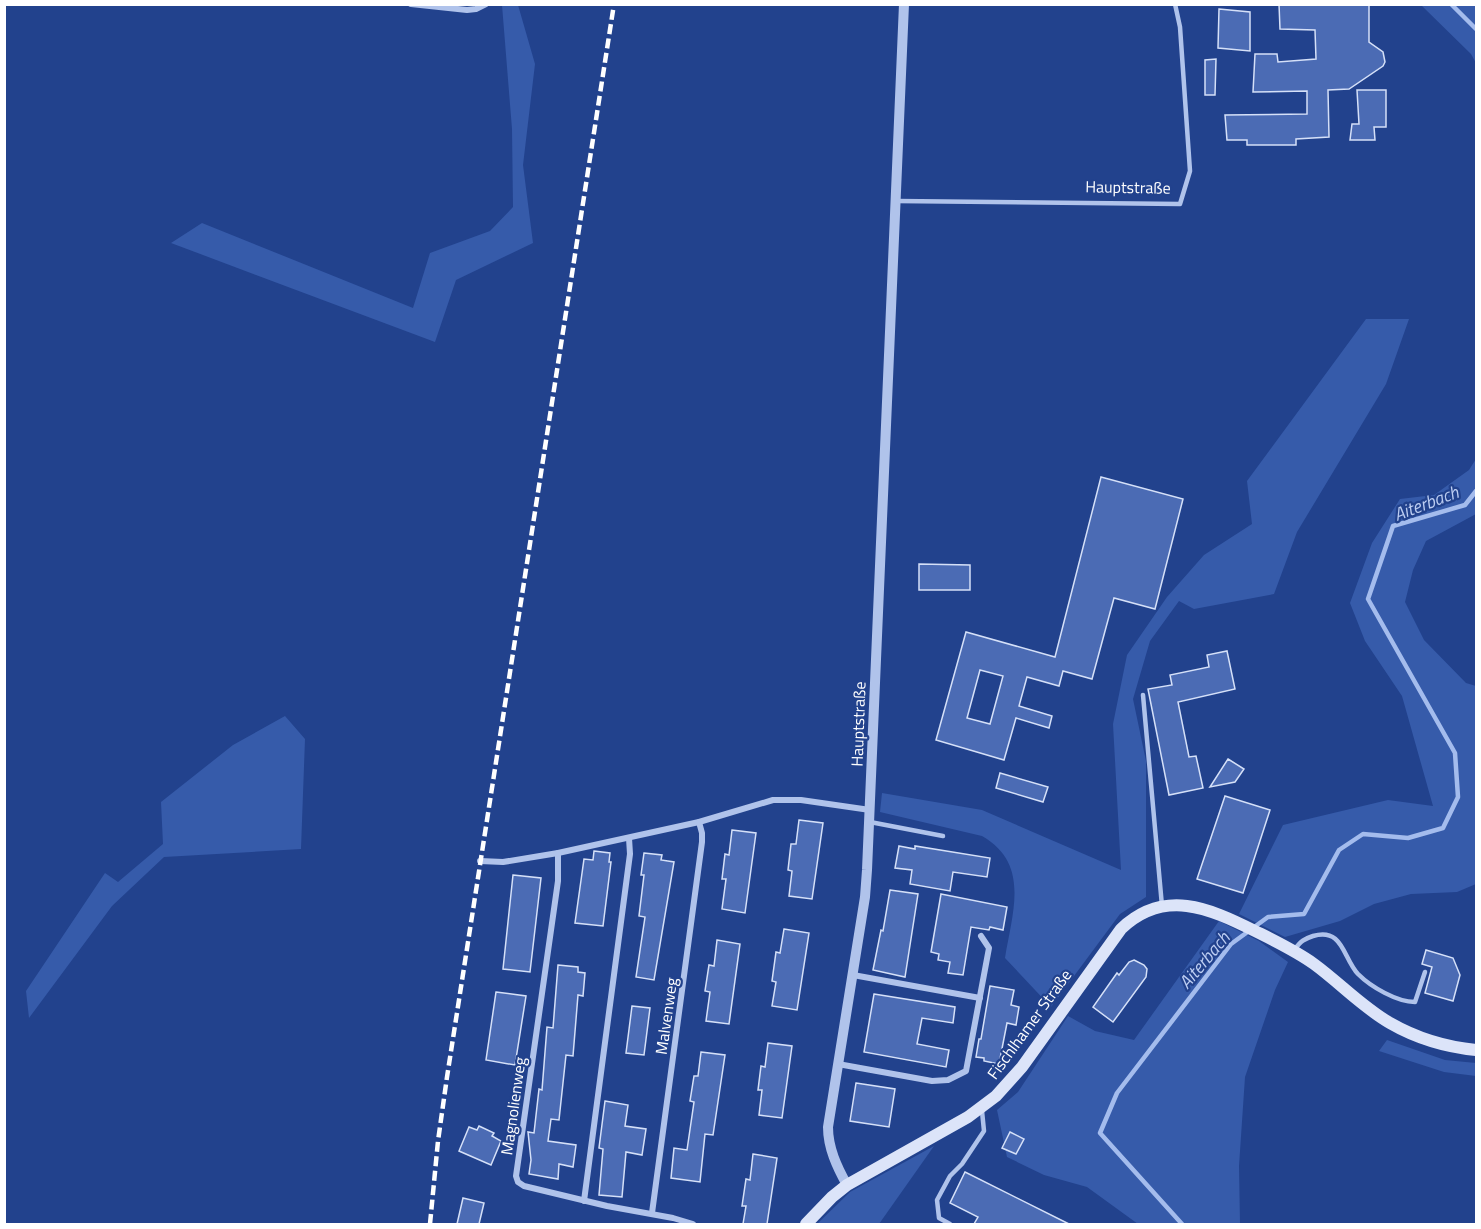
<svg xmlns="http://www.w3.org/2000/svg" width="1481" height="1229" font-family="'Titillium Web',sans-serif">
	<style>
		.green { fill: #365baa }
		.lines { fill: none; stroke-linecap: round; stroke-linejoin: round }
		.stream { stroke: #a4bced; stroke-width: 4.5 }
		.building { fill: #4b6bb4; stroke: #d5e0f8; stroke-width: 1.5; fill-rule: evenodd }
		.service { stroke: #b0c3eb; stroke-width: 4.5 }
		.minor { stroke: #b0c3eb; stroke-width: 6 }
		.tertiary { stroke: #b0c3eb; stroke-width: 10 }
		.secondary { stroke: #dce4f9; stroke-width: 12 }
		.rail { stroke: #fff; stroke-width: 4.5; stroke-dasharray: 10 4.5; stroke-linecap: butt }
		.labels { text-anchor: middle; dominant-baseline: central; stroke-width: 4.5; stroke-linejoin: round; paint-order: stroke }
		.street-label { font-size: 16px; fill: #fff; stroke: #22428d }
		.water-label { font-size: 18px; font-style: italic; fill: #bccdf2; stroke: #22428d }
	</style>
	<rect width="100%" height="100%" fill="#22428d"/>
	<!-- green -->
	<g class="green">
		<polygon points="502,5 518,5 535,64 523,165 533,243 456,280 435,342 171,243 202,223 413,308 430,253 490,231 513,207 512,129"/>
		<polygon points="1421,5 1476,5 1476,63 1471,54"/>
		<path d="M1366,319H1409L1386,384L1297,532L1274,594L1194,609L1179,601L1150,641L1133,699L1146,761V897L1120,914L1051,1007L1005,958C1012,913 1031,864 982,836L880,812L882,793L982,810L1121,870L1113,724L1127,655L1167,597L1204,555L1252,524L1247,481Z"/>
		<polygon points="1476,459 1476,514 1426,541 1413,570 1405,602 1424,640 1466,683 1476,686 1476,884 1457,892 1411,894 1374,904 1340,921 1285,937 1239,914 1283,825 1388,800 1433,806 1402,696 1365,641 1350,603 1372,543 1400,499 1434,495 1469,470"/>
		<polygon points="285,716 305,739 301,849 164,857 112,906 29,1018 26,991 105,873 118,882 163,844 161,802 233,745"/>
		<polygon points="1219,921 1259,941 1288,962 1275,990 1245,1077 1239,1166 1240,1224 1138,1224 1087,1187 1044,1175 1007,1157 997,1110 1018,1092 1068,1016 1095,1031 1134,1040"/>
		<polygon points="1387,1040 1445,1060 1476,1063 1476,1076 1444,1072 1379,1051"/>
		<polygon points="934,1146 879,1224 817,1224 850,1192"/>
	</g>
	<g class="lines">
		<!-- stream -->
		<g class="stream">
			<polyline points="1451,4 1476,29"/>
			<polyline points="1182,1224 1100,1133 1117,1093 1231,944 1268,917 1304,914 1339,850 1363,834 1408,838 1443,828 1458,797 1455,753 1368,599 1393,526 1465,505 1476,491"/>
		</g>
	</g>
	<!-- building -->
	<g class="building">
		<polygon points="1279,4 1369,4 1369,42 1383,52 1385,62 1383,66 1349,89 1328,90 1329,137 1296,139 1296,145 1247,145 1247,140 1227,140 1225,115 1307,114 1307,91 1253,92 1255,54 1277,54 1278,62 1316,59 1315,30 1280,29"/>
		<polygon points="1219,9 1250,12 1250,51 1218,48"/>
		<polygon points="1216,59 1215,95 1205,95 1205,60"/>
		<polygon points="1357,90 1386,90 1386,127 1374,127 1375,140 1350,140 1352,124 1359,124"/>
		<path d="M1101,477L1183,499L1155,609L1114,598L1092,679L1063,671L1059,686L1027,677L1019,706L1052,716L1049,728L1016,718L1004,760L936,740L966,632L1055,657ZM980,670L1003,676L990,724L967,718Z"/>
		<polygon points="919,564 970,565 970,590 919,590"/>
		<polygon points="1227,651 1235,689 1178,702 1189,757 1196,756 1203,788 1169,795 1148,689 1172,685 1170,675 1209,667 1207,655"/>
		<polygon points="1228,759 1244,769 1235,782 1210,787"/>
		<polygon points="1000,773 1048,787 1043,802 996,788"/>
		<polygon points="1225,796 1270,810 1243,893 1197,879"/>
		<polygon points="799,820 823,823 812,899 789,896 792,871 788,870 791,844 796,844"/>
		<polygon points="732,830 756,833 745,913 722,909 726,879 722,879 725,854 729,855"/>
		<polygon points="899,846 915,849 915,846 990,858 987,877 953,872 950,891 910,884 912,870 895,868"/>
		<polygon points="594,851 610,853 609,862 611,862 603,926 575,923 584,859 593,860"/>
		<polygon points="644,853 662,855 661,860 674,862 654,980 636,977 645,917 639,916 644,875 641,875"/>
		<polygon points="513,875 541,878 530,972 503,969"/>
		<polygon points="890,890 918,894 905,977 873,970 881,930 883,931"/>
		<polygon points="941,894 1007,907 1003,930 990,927 989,930 971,927 963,975 948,973 950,962 938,960 939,954 931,952"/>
		<polygon points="784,929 809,933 797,1010 772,1006 776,982 772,981 776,952 780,953"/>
		<polygon points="717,940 740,944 729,1024 706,1021 710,992 705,991 709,965 714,966"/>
		<polygon points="1426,950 1453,958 1460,975 1453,1001 1425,993 1432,967 1422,964"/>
		<polygon points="1134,960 1144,965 1147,969 1146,977 1113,1022 1093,1007 1117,973 1119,975 1129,962"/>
		<polygon points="558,965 578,967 578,972 585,973 583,996 578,995 573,1056 566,1055 559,1120 551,1119 548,1141 576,1145 573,1167 559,1164 558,1179 529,1174 531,1160 528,1132 534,1133 539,1089 542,1090 547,1027 553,1028"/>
		<polygon points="990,986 1014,990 1011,1005 1019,1007 1016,1025 1007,1023 999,1064 984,1061 984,1058 976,1057 979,1039 981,1039"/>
		<polygon points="496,992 526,996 515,1065 486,1060"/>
		<polygon points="874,994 955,1007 953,1023 922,1018 917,1044 949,1050 946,1067 864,1052"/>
		<polygon points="632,1006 650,1008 644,1055 626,1053"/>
		<polygon points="768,1043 792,1046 782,1118 759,1115 762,1090 758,1090 761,1066 765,1067"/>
		<polygon points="701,1052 725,1055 713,1135 705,1134 700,1182 671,1178 674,1148 687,1150 694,1102 690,1101 694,1076 698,1076"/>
		<polygon points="856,1083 895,1089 889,1127 850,1121"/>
		<polygon points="605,1101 628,1105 625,1126 646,1129 642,1155 626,1152 622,1197 599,1195 603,1149 599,1148"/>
		<polygon points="479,1126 494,1133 492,1136 501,1141 491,1165 459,1151 469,1127 477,1130"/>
		<polygon points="1010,1132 1024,1139 1016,1154 1002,1148"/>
		<polygon points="753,1154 777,1158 767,1224 743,1224 746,1206 742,1206 746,1179 750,1180"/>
		<polygon points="965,1172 1069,1224 974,1224 978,1217 950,1203"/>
		<polygon points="463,1198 484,1203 479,1224 457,1224"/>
	</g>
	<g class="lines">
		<!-- service -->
		<g class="service">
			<polyline points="896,201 1180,204 1190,171 1180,27 1175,4"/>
			<polyline points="1143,695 1162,906"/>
			<polyline points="870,822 943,836"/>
			<path d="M1295,949C1301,941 1304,939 1313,936C1343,927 1343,958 1358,974C1371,987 1397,1002 1415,1002L1425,972"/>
			<polyline points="950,1224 939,1218 937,1200 950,1176 962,1164 984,1131 982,1111"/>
		</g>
		<!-- minor -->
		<g class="minor">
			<polyline points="411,4 467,10 476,9 486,4"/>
			<polyline points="558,853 558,881 516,1176 518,1182 524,1186 607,1206 673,1218 693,1224"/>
			<polyline points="480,861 503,862 558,853 699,822 773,800 801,800 870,810"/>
			<polyline points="853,975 980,998"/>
			<polyline points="838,1064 932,1081 948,1080 966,1071 989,948 981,936"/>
			<polyline points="584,1201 630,854 629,838"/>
			<polyline points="652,1213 702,842 702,833 699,822"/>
		</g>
		<!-- tertiary -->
		<path class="tertiary" d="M847,1185C837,1167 828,1148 828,1127L865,897L867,870L904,4"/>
		<!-- secondary -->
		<path class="secondary" d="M806,1224L832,1197L847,1185L968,1117L996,1096L1022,1067L1121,929C1164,888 1209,908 1255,931C1275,941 1296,951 1314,964C1340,983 1362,1007 1390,1023C1416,1038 1446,1047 1476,1050"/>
		<!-- rail -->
		<polyline class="rail" points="430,1224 438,1141 447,1077 614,4"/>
	</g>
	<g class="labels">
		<!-- street labels -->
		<g class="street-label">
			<text transform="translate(1128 187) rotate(1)">Hauptstraße</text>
			<text transform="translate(858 724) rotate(-88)">Hauptstraße</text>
			<text transform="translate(666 1016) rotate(-82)">Malvenweg</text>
			<text transform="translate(1029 1024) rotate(-54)">Fischlhamer Straße</text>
			<text transform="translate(513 1106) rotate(-82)">Magnolienweg</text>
		</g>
		<!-- water labels -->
		<g class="water-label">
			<text transform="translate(1426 503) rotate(-21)">Aiterbach</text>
			<text transform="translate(1204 960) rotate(-50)">Aiterbach</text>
		</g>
	</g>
	<!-- border -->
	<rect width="1481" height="1229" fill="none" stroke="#ffffff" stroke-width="12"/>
</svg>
